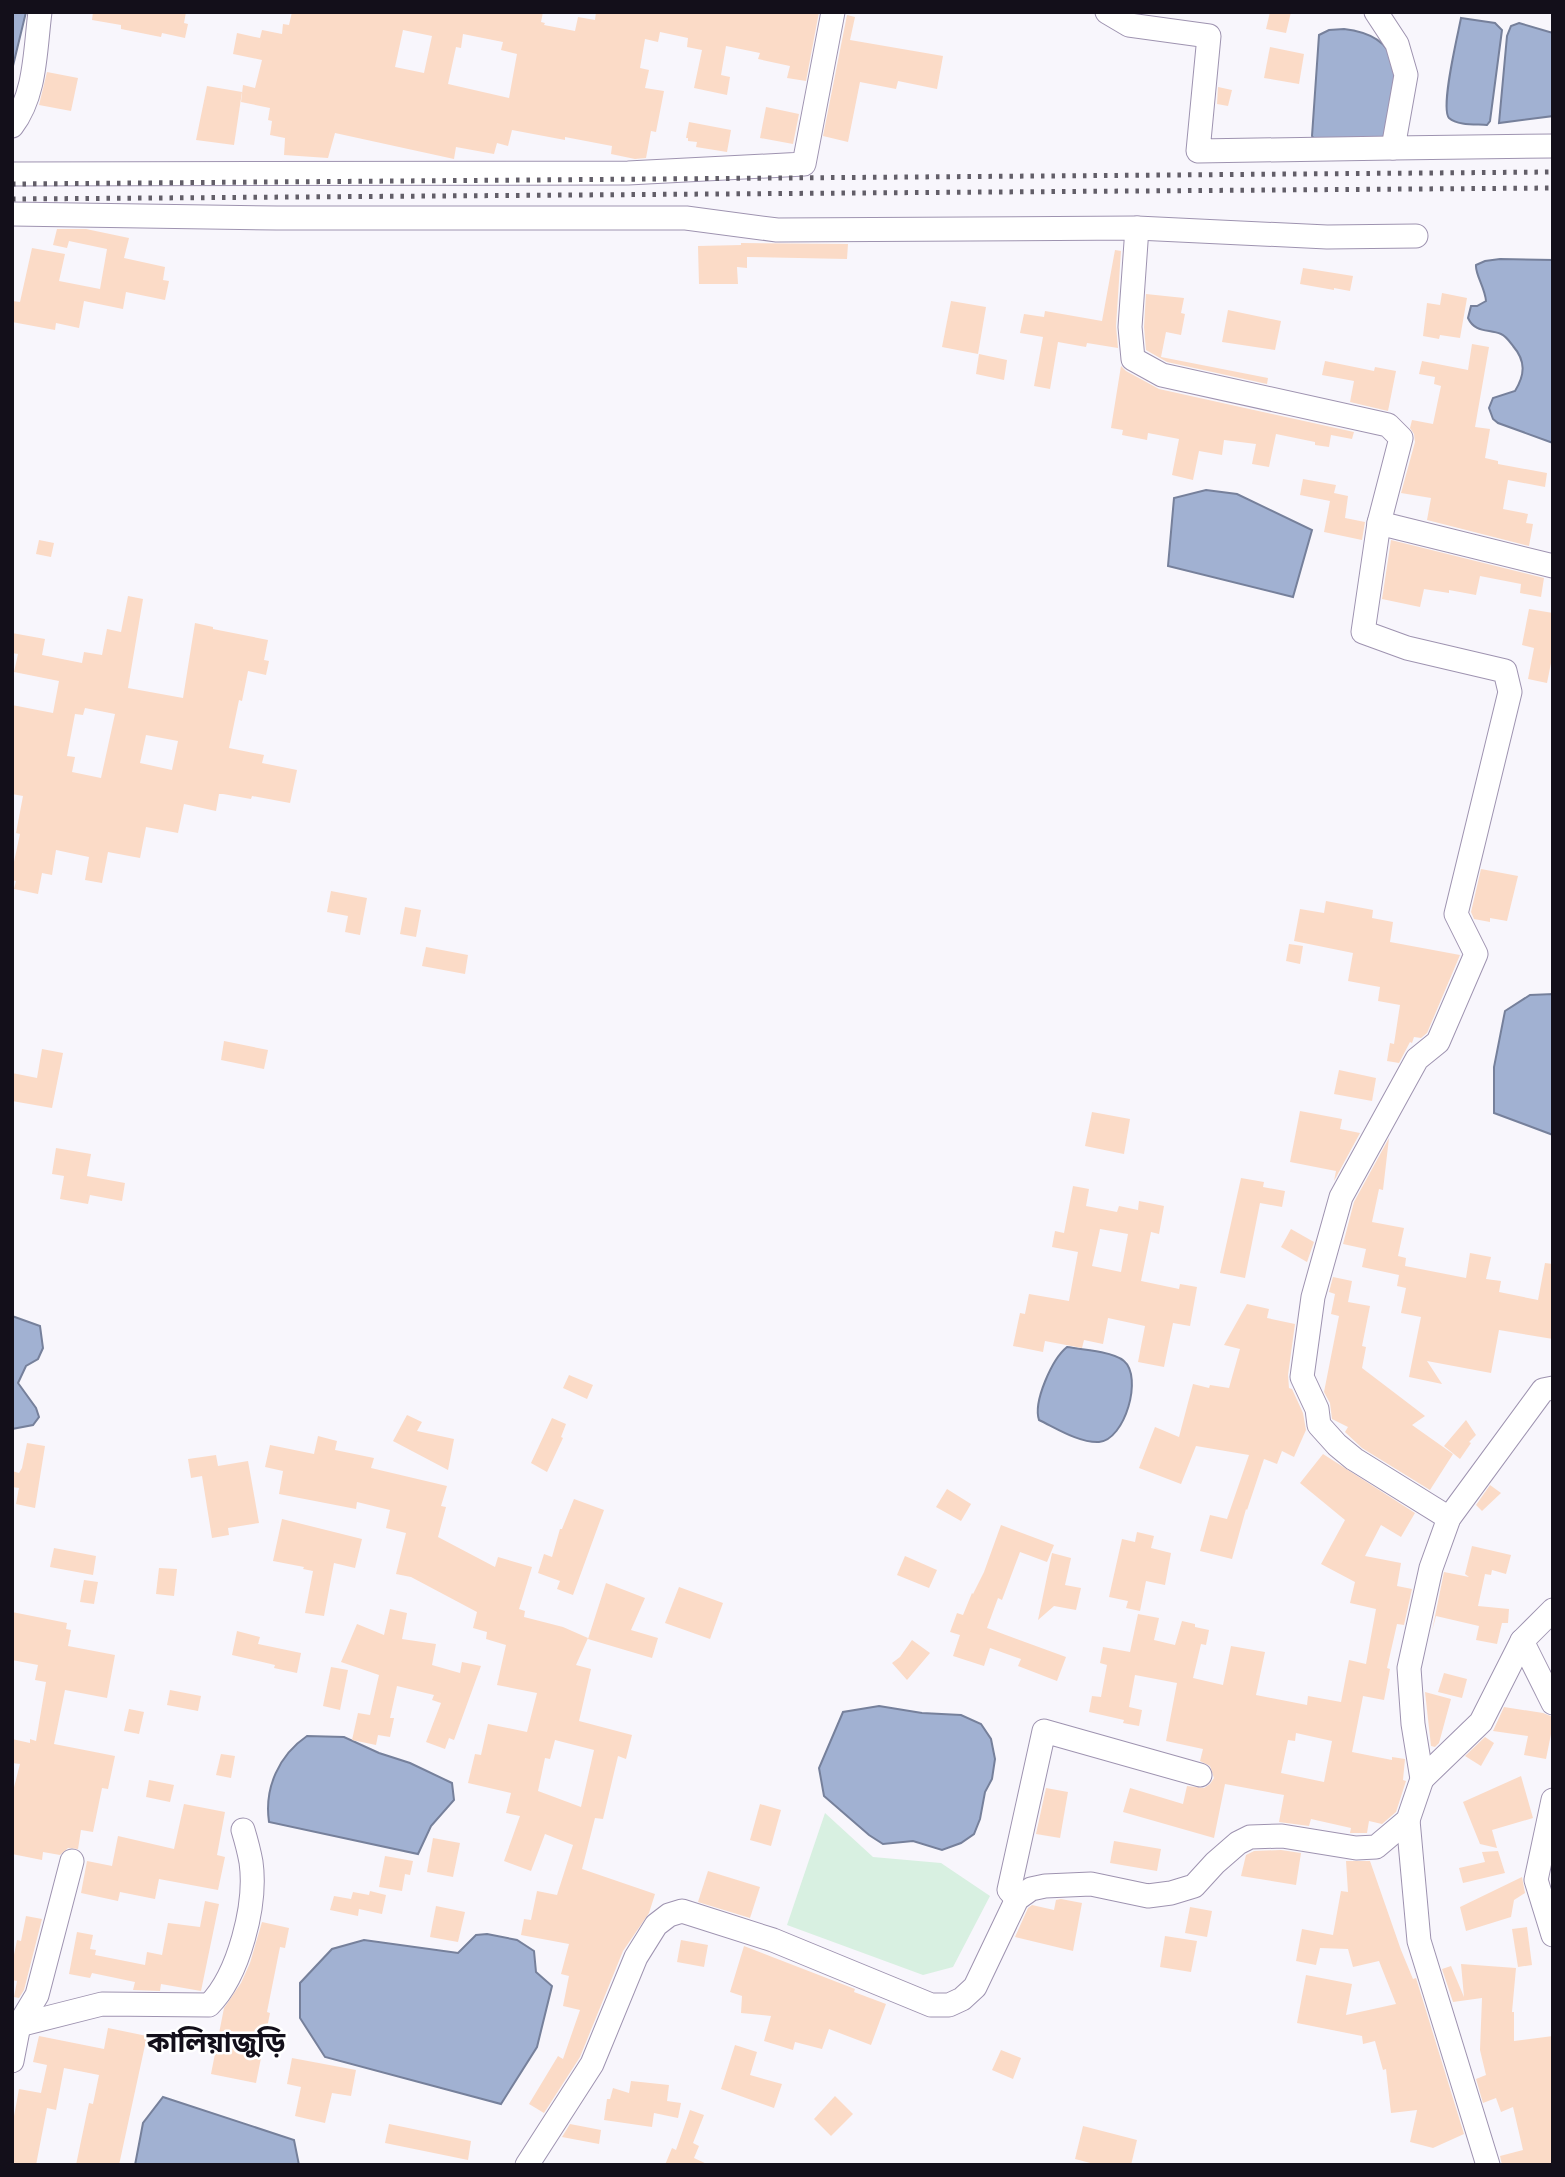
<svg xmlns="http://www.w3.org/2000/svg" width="1565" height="2177" font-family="Helvetica,'Noto Sans Bengali',sans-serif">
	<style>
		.green { fill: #d8f0e1 }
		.water { fill: #a1b1d2; stroke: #76809b; stroke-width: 2 }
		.building { fill: #fbdbc7; fill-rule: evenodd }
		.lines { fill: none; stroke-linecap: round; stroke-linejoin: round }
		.minor-casing { stroke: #9e93b0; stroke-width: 25 }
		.minor { stroke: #fff; stroke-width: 23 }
		.rail { stroke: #625e68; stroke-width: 5; stroke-dasharray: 3.5 7; stroke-linecap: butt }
		.labels { text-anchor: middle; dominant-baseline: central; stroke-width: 5; stroke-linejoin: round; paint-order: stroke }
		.district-label { font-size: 28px; font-weight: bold; fill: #130f1a; stroke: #fff }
	</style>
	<rect width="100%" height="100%" fill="#f8f6fc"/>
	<!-- green -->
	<polygon class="green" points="825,1813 873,1857 941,1863 990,1896 953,1967 923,1975 787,1925"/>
	<!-- water -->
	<g class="water">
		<polygon points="12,12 26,12 12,70"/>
		<path d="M1461,18L1495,23L1502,30L1490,121L1487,125C1477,124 1458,126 1449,118C1440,108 1458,34 1461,18Z"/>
		<polygon points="1519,23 1553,33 1553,116 1499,123 1507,36 1511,26"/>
		<path d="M1344,29C1412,37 1395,86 1386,135L1379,139H1314L1312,136L1319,35L1329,30Z"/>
		<path d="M1500,259L1553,260V443L1498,423L1493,419L1489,408L1493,398L1515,391C1525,375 1526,361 1513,346C1510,342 1506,336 1501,334C1488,329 1475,333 1468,318L1471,306H1477L1486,301C1485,288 1475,274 1476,265L1485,261Z"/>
		<polygon points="1206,490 1237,494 1312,530 1293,597 1168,566 1174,498"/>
		<polygon points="1553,994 1553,1135 1494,1113 1494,1067 1505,1011 1530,995"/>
		<polygon points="12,1316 40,1326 43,1348 38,1359 26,1366 18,1383 36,1408 39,1417 33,1425 12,1429"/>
		<path d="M1067,1347C1081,1349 1114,1352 1124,1361C1143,1377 1125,1440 1099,1442C1079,1443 1056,1428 1039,1420C1033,1402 1052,1359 1067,1347Z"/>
		<polygon points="879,1706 922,1713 961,1715 981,1724 991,1739 995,1759 992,1779 985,1792 980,1819 974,1834 961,1843 942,1850 913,1841 883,1844 869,1835 824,1796 819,1768 843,1712"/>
		<path d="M307,1736L344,1737L379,1753L410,1763L452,1783L454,1800L431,1826L418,1854L269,1822C264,1788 279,1755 307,1736Z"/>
		<polygon points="487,1934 517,1940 534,1951 536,1972 552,1986 537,2047 501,2104 325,2057 300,2018 300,1983 332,1949 364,1940 458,1953 476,1935"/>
		<polygon points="163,2097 294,2140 299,2165 135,2165 143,2123"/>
	</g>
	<!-- building -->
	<g class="building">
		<polygon points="93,12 186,12 184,23 188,24 185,38 162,33 161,37 121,29 121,25 92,20"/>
		<path d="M292,12H543L541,22L545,23L544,25L575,31L578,17L595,20L596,12H819L806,81L787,78L790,66L758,59L760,53L726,46L721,75L730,77L727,95L694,88L702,50L687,47L688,38L660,32L658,42L645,39L640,68L649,70L645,88L664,91L656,132L651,131L646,158L635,159L611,154L612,146L565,137V140L512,130L508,146L497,143L494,154L456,147L454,159L335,133L328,158L284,155L285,138L270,135L272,121L268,120L270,108L241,102L243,85L255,88L262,60L233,54L237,33L260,38L262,30L282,34L283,24L289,25ZM403,30L432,36L424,73L395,67ZM463,34L503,42L501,50L517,54L509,98L448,84L456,47L461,48Z"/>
		<polygon points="1270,12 1291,12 1286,33 1266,29"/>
		<polygon points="847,15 855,17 850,40 943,56 937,89 898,81 896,89 860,82 848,142 823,136"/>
		<polygon points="1270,47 1304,54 1299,84 1264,78"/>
		<polygon points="47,72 78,78 71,111 39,105"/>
		<polygon points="207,86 242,92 234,145 196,140"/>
		<polygon points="1218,87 1232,90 1228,106 1217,104"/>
		<polygon points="766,107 799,114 793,144 760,138"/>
		<polygon points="689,122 731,130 727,152 696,147 697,142 688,141 688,138 686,138"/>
		<polygon points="57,229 86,229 129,238 124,258 165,267 163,280 169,281 165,300 126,292 123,309 84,301 79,328 56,323 55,330 12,322 12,301 20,302 32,248 65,254 59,281 100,289 107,249 69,241 67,248 53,245"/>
		<polygon points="741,243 848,244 847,259 747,257 747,268 737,267 738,284 699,284 698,246 741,245"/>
		<polygon points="1115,250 1121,251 1116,326 1118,348 1087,343 1086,347 1058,342 1050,389 1034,386 1043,337 1020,333 1024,314 1044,317 1045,311 1102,321"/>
		<polygon points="1303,268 1353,276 1350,291 1334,288 1334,290 1300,284"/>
		<polygon points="1442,293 1467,298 1460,338 1440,335 1439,339 1423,336 1427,303 1440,305"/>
		<polygon points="1146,294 1184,298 1181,313 1185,314 1181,335 1166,332 1161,357 1268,378 1267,384 1167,362 1146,350 1144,327"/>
		<polygon points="951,301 986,307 978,354 942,347"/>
		<polygon points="1228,310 1281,321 1275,350 1222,342"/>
		<polygon points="1472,344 1489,347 1475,427 1490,429 1485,458 1498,461 1498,464 1547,473 1545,487 1508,480 1503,509 1528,514 1526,523 1533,524 1529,546 1427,520 1431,498 1401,493 1415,442 1414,434 1410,428 1412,420 1433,424 1441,386 1434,384 1435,377 1419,374 1422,361 1468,370"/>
		<polygon points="979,354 1007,360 1004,380 976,374"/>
		<polygon points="1325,361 1374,371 1375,367 1396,371 1388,411 1350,402 1354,381 1322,375"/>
		<polygon points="1121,366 1126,371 1159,389 1354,432 1352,439 1331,435 1329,447 1315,445 1315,442 1276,434 1269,467 1252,464 1256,444 1224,440 1222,455 1199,451 1193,480 1172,475 1179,439 1148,433 1147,440 1122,435 1123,430 1111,428"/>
		<polygon points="1303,479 1336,485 1334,493 1348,496 1345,518 1365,522 1362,540 1324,532 1330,501 1300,495"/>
		<polygon points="39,540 54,543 51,557 36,554"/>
		<polygon points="1391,540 1544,578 1541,597 1520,593 1521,584 1480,576 1476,595 1449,590 1449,593 1424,589 1420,607 1382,599"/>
		<path d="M128,596L143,599L128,688L183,698L195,623L213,627V629L268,640L264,660L269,661L266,675L248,671L242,701L239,700L229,748L264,755L262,763L297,770L290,803L252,796L251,799L223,794H219L216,811L184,804L178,833L146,827L140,858L108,852L102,883L85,880L89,857L56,850L52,875L42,873L38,894L14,889L16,881L12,880V871L20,834L16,833L23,796L12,794V705L53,713L59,681L14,672L18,654L12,653V633L45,639L42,655L82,663L84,652L102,655L107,629L121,632ZM85,708L115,714L101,778L72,772L75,757L67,756L75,714L83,715ZM146,735L178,741L172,770L140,763Z"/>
		<polygon points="1529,609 1553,613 1553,653 1547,683 1528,679 1534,648 1522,645"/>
		<polygon points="1481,869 1518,876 1507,921 1490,918 1490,922 1474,919 1471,912"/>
		<polygon points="331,891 367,898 360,935 345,932 348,916 327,912"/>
		<polygon points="1326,901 1373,910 1372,918 1393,922 1390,942 1460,955 1427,1033 1421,1038 1414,1037 1412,1043 1410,1042 1399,1063 1387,1061 1390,1043 1394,1044 1400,1005 1378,1001 1380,987 1348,981 1353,953 1294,941 1300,909 1324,913"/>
		<polygon points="405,907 421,910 416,937 400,934"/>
		<polygon points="1289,944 1303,946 1300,964 1286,961"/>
		<polygon points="426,947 468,955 465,974 422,966"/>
		<polygon points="224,1041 268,1050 264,1069 221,1060"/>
		<polygon points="42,1049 63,1053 52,1108 12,1101 12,1073 37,1078"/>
		<polygon points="1339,1070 1376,1078 1372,1101 1334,1094"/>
		<polygon points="1300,1111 1342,1119 1340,1129 1360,1133 1334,1181 1336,1171 1290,1162"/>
		<polygon points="1092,1112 1130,1119 1124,1154 1085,1146"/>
		<polygon points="1389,1138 1383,1190 1379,1189 1372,1222 1404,1228 1398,1256 1406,1258 1405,1266 1466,1278 1470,1253 1491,1257 1486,1279 1501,1281 1499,1292 1538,1300 1545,1263 1553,1264 1553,1339 1499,1330 1491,1373 1427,1361 1442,1384 1409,1377 1421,1317 1401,1313 1406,1288 1397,1286 1399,1275 1362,1267 1366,1249 1343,1244 1354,1202"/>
		<polygon points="56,1148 91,1154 87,1176 125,1183 122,1201 90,1195 88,1204 60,1199 64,1176 52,1174"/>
		<polygon points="1241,1178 1264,1182 1263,1187 1285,1191 1282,1207 1260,1203 1245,1278 1220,1273"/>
		<path d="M1073,1186L1089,1189L1086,1206L1117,1212L1119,1206L1138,1210L1139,1201L1164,1206L1159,1234L1151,1232L1141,1281L1179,1289L1180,1284L1197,1287L1190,1326L1173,1323L1164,1367L1138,1362L1145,1326L1108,1318L1103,1344L1084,1340L1082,1348L1045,1341L1043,1352L1013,1346L1020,1313L1025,1314L1029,1294L1069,1301L1078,1252L1052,1247L1055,1231L1064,1233ZM1100,1229L1128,1234L1121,1272L1092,1266Z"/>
		<polygon points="1291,1229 1314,1242 1307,1262 1281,1247"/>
		<polygon points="1333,1277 1352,1281 1348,1302 1370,1306 1362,1346 1366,1347 1362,1368 1425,1416 1412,1425 1453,1454 1430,1490 1362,1448 1345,1432 1348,1427 1332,1419 1330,1403 1324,1392 1339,1316 1331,1314 1335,1294 1329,1292"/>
		<polygon points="1247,1304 1269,1309 1267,1318 1295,1324 1288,1375 1289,1388 1292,1389 1303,1413 1306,1430 1294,1457 1282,1451 1277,1464 1264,1459 1247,1510 1246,1509 1232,1559 1200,1551 1210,1515 1227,1519 1249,1455 1196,1446 1181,1484 1139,1468 1155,1427 1179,1437 1193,1384 1209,1388 1210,1385 1229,1388 1240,1349 1224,1345"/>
		<polygon points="569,1375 593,1385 587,1399 563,1388"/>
		<polygon points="407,1415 422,1422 417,1431 454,1439 448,1470 393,1441"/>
		<polygon points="552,1418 566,1424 561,1437 563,1438 547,1472 531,1463"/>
		<polygon points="1466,1420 1476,1435 1469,1442 1471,1443 1460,1459 1444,1446"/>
		<path d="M318,1436L337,1441L335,1450L374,1458L371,1468L447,1486L441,1506L446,1507L438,1537L495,1567L498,1557L532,1567L519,1609L525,1611L524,1617L563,1627L588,1638L576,1665L591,1669L579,1721L632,1735L626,1759L618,1756L603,1819L595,1818L582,1869L655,1894L649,1913L623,1951L580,2057L544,2113L529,2104L558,2056L563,2059L580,2010L563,2006L569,1976L561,1974L569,1944L521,1935L524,1919L531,1920L537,1891L557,1895L573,1845L545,1834L531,1871L504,1861L520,1816L506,1813L511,1793L468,1783L475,1754L481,1755L488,1724L527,1732L537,1693L497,1685L506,1645L486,1639L487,1632L473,1628L477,1612L411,1577L396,1574L406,1533L386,1528L390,1510L357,1502L356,1509L279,1494L283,1471L265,1467L270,1445L314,1454ZM555,1740L594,1750L581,1807L538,1791L545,1758L550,1759Z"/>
		<polygon points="27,1443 45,1446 35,1508 16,1504 19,1488 12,1487 12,1471 19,1473 22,1468"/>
		<path d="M1323,1454L1415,1513L1401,1537L1381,1525L1365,1556L1401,1563L1397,1586L1412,1589L1404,1625L1397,1624L1387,1668L1390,1669L1384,1700L1363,1696L1352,1752L1392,1760V1757L1405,1759L1403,1780L1406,1781L1396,1812L1382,1824L1369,1821L1367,1833H1350L1351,1828L1311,1819L1309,1826L1279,1822L1284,1795L1225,1784L1214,1838L1123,1812L1130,1788L1183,1804L1187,1786L1204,1788L1210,1784L1214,1778L1210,1766L1200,1761L1203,1749L1166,1741L1177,1683L1135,1675L1129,1707L1142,1710L1139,1726L1123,1723L1124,1720L1089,1712L1092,1696L1101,1697L1107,1665L1100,1663L1103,1647L1130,1652L1138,1614L1159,1618L1154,1640L1175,1645L1182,1621L1195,1624V1627L1209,1630L1206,1645L1201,1644L1193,1678L1223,1685L1231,1646L1265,1652L1256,1695L1307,1705L1308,1696L1341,1702L1349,1660L1366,1664L1376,1609L1350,1603L1355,1582L1321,1564L1345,1520L1300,1483ZM1296,1733L1332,1741L1324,1782L1281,1773L1288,1740L1295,1741Z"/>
		<polygon points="216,1455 218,1466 248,1461 259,1523 228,1528 229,1535 212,1538 202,1476 191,1478 188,1459"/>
		<polygon points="1490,1485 1501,1493 1482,1511 1476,1505"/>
		<polygon points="947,1489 971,1504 961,1521 936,1507"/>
		<polygon points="574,1499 604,1510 573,1595 557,1589 560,1581 538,1573 544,1554 552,1557 560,1529 562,1529"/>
		<polygon points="282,1519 362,1539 355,1568 334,1563 324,1616 305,1613 313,1571 303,1569 304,1567 273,1561"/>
		<polygon points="1001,1525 1054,1545 1047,1562 1020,1552 1002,1600 998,1598 987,1628 1066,1657 1057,1681 1018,1666 1021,1659 990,1648 984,1666 953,1656 960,1635 950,1632 957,1613 963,1615 972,1593 973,1594 984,1572"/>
		<polygon points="1137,1532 1154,1536 1151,1548 1171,1553 1165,1585 1146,1581 1140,1611 1126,1608 1128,1601 1109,1597 1122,1539 1135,1542"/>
		<polygon points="1472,1546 1511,1555 1506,1574 1492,1570 1491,1575 1485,1574 1478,1606 1509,1609 1508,1623 1502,1623 1497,1644 1476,1640 1479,1626 1436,1616 1432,1631 1444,1572 1469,1577 1465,1574"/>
		<polygon points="54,1548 96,1556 93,1575 50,1567"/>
		<polygon points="1052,1553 1071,1558 1065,1585 1081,1588 1076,1610 1054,1606 1038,1620"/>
		<polygon points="905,1556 937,1570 929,1588 897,1575"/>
		<polygon points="159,1568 177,1569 174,1596 156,1594"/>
		<polygon points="84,1580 98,1582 94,1604 80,1602"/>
		<polygon points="606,1583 645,1598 631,1630 658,1638 652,1658 588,1639"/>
		<polygon points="679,1587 723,1603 710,1639 665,1623"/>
		<polygon points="390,1609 407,1613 402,1639 436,1644 432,1665 460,1673 462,1662 481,1666 454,1740 449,1738 445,1749 426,1742 441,1703 432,1700 434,1695 397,1686 390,1718 394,1718 390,1737 378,1735 376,1745 352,1740 358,1713 370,1715 379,1675 341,1662 357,1624 384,1635"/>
		<polygon points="12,1612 67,1623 66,1629 71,1630 68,1646 115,1655 107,1698 65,1690 54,1744 115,1756 108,1789 102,1788 93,1832 81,1830 78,1849 68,1848 60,1855 43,1852 42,1860 12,1854 12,1795 20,1764 12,1763 12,1739 30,1743 30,1739 36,1741 46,1682 35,1680 38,1665 12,1660"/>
		<polygon points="237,1631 260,1637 258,1644 301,1653 297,1673 274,1668 275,1665 232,1655"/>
		<polygon points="912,1640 930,1653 907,1680 892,1663 900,1657"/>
		<polygon points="331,1667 348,1670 340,1710 323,1706"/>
		<polygon points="1444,1673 1467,1679 1462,1698 1438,1692"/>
		<polygon points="170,1690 201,1696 198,1711 167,1705"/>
		<polygon points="1425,1692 1451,1699 1439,1743 1435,1747 1431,1746"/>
		<polygon points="1504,1707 1543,1713 1553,1717 1553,1735 1551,1734 1546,1759 1524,1755 1528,1736 1493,1731"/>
		<polygon points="129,1709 144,1712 139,1734 124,1731"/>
		<polygon points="1485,1737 1494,1743 1481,1766 1465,1756"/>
		<polygon points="221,1754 235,1756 231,1778 216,1775"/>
		<polygon points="1521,1776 1533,1818 1492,1830 1497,1848 1480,1844 1463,1802"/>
		<polygon points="149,1780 174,1785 170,1802 146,1797"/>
		<polygon points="1046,1788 1068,1792 1060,1838 1036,1834"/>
		<polygon points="184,1804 225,1812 217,1855 225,1857 218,1890 159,1879 155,1899 120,1892 118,1901 81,1893 87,1861 112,1866 118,1836 174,1849"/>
		<polygon points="760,1804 781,1810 771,1846 750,1840"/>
		<polygon points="433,1838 460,1843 453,1877 427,1872"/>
		<polygon points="1114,1841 1161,1849 1157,1871 1110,1863"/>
		<polygon points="1281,1850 1301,1853 1296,1885 1241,1876 1246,1855 1254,1851"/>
		<polygon points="1498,1851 1505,1873 1463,1883 1459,1868 1485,1862 1482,1852"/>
		<polygon points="385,1856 413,1861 410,1875 405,1874 402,1891 379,1887"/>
		<polygon points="1346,1861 1370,1861 1401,1950 1413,1979 1416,1978 1464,2134 1433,2148 1410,2142 1417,2110 1391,2113 1386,2069 1383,2070 1375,2041 1363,2044 1362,2036 1297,2023 1306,1975 1352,1984 1346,2015 1396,2004 1379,1961 1353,1967 1348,1949 1320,1948 1316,1965 1296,1961 1302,1929 1333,1935 1341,1891 1348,1892"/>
		<polygon points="708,1871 760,1887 750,1918 698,1902"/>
		<polygon points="1522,1877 1525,1893 1514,1900 1511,1917 1466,1931 1460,1907"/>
		<polygon points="370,1891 386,1895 382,1914 359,1909 358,1916 330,1910 334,1896 351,1899 353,1892 369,1895"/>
		<polygon points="1061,1899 1082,1903 1073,1951 1015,1937 1028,1908 1032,1905 1054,1910 1056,1900"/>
		<polygon points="205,1901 219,1904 201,1991 161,1984 160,1991 133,1990 135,1982 92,1973 90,1978 69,1974 77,1932 93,1935 90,1949 96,1950 95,1955 145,1965 147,1952 162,1955 168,1923 200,1927"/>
		<polygon points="436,1906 465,1912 458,1942 430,1937"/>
		<polygon points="1190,1907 1212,1911 1207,1937 1185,1933"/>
		<polygon points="26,1916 42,1919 24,1990 19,1998 14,1997 17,1981 12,1980 12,1965 17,1940 21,1941"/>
		<polygon points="262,1922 289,1928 285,1948 280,1947 267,2012 270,2013 256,2083 211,2074 224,2008 241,1983 250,1963"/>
		<polygon points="1527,1927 1532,1965 1518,1967 1512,1929"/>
		<polygon points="1165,1936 1197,1941 1191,1972 1160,1967"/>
		<polygon points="681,1940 708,1945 704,1967 677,1962"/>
		<polygon points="744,1946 855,1989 854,1992 886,2004 871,2045 829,2029 822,2049 795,2042 793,2050 764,2041 771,2016 741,2013 742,1996 730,1992"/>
		<polygon points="1461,1964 1516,1968 1512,2012 1514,2012 1514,2041 1553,2036 1553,2165 1502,2165 1500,2156 1523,2150 1513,2107 1501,2112 1496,2098 1483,2103 1476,2079 1486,2075 1480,2050 1482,1998 1453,2002 1442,1969 1451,1966 1464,1997"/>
		<polygon points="108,2028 147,2036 119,2165 76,2165 89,2103 93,2104 99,2075 64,2068 56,2110 47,2108 36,2165 12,2165 12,2127 19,2089 41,2093 47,2065 33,2062 39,2036 104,2049"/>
		<polygon points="735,2045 757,2052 750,2075 782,2084 774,2108 721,2089"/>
		<polygon points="1001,2050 1021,2058 1013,2079 992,2070"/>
		<polygon points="292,2058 356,2070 351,2096 332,2093 325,2123 295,2116 301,2087 287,2084"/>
		<polygon points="631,2081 669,2085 667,2101 681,2103 678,2118 654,2113 652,2127 604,2120 607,2099 610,2099 613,2088 629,2093"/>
		<polygon points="835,2096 853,2114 831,2136 814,2119"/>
		<polygon points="690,2110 704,2115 693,2143 699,2146 694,2158 709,2165 665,2165 672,2148 676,2150"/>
		<polygon points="389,2124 471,2141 468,2160 385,2143"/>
		<polygon points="570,2124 601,2130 599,2144 562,2137"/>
		<polygon points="1083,2126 1137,2140 1131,2165 1098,2165 1075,2159"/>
	</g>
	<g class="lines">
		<defs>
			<g id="minor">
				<polyline points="1107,12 1129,25 1209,36 1198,151 1393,148"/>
				<polyline points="1376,12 1397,44 1406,75 1393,148 1553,146"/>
				<path d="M12,126C36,95 35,50 40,12"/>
				<polyline points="12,174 628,173 804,164 833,12"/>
				<polyline points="12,214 277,218 686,218 777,230 1137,228 1130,327 1133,359 1162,375 1388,425 1401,438 1379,523 1363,632 1407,648 1505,671 1510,692 1456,914 1476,954 1438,1042 1417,1059 1341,1197 1313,1297 1302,1377 1317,1409 1319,1425 1337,1445 1354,1459 1449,1518"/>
				<polyline points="1137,228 1327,237 1416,236"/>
				<polyline points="1379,523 1553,566"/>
				<polyline points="1522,1641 1553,1703"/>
				<polyline points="1422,1779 1481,1722 1522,1641 1553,1610"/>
				<polyline points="1553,1800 1536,1880 1553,1935"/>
				<polyline points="1408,1820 1419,1941 1488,2165"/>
				<polyline points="1017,1899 1009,1890 1044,1731 1200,1775"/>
				<path d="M12,2022L19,2025L102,2004L209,2005C239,1975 257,1904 251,1862C249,1851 246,1840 243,1830"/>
				<polyline points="12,2061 19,2025 37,1995 72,1861"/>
				<polyline points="527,2165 592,2064 636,1957 656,1925 669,1915 682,1911 773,1940 931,2005 949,2005 962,1999 975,1987 1017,1899 1031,1889 1045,1886 1091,1884 1148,1896 1171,1893 1194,1886 1215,1863 1238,1843 1250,1837 1282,1836 1356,1848 1376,1847 1408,1820 1422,1779 1413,1724 1409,1668 1431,1568 1449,1518 1543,1390 1553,1388"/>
			</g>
		</defs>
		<!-- minor casing -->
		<use href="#minor" class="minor-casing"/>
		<!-- minor -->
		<use href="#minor" class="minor"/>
		<!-- rail -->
		<g class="rail">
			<polyline points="12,184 1553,172"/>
			<polyline points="12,199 1553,188"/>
		</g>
	</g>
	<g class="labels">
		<!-- district labels -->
		<g class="district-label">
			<text x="216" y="2042">কালিয়াজুড়ি</text>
		</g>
	</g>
	<!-- border -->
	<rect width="1565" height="2177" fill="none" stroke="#130f1a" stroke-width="28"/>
</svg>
